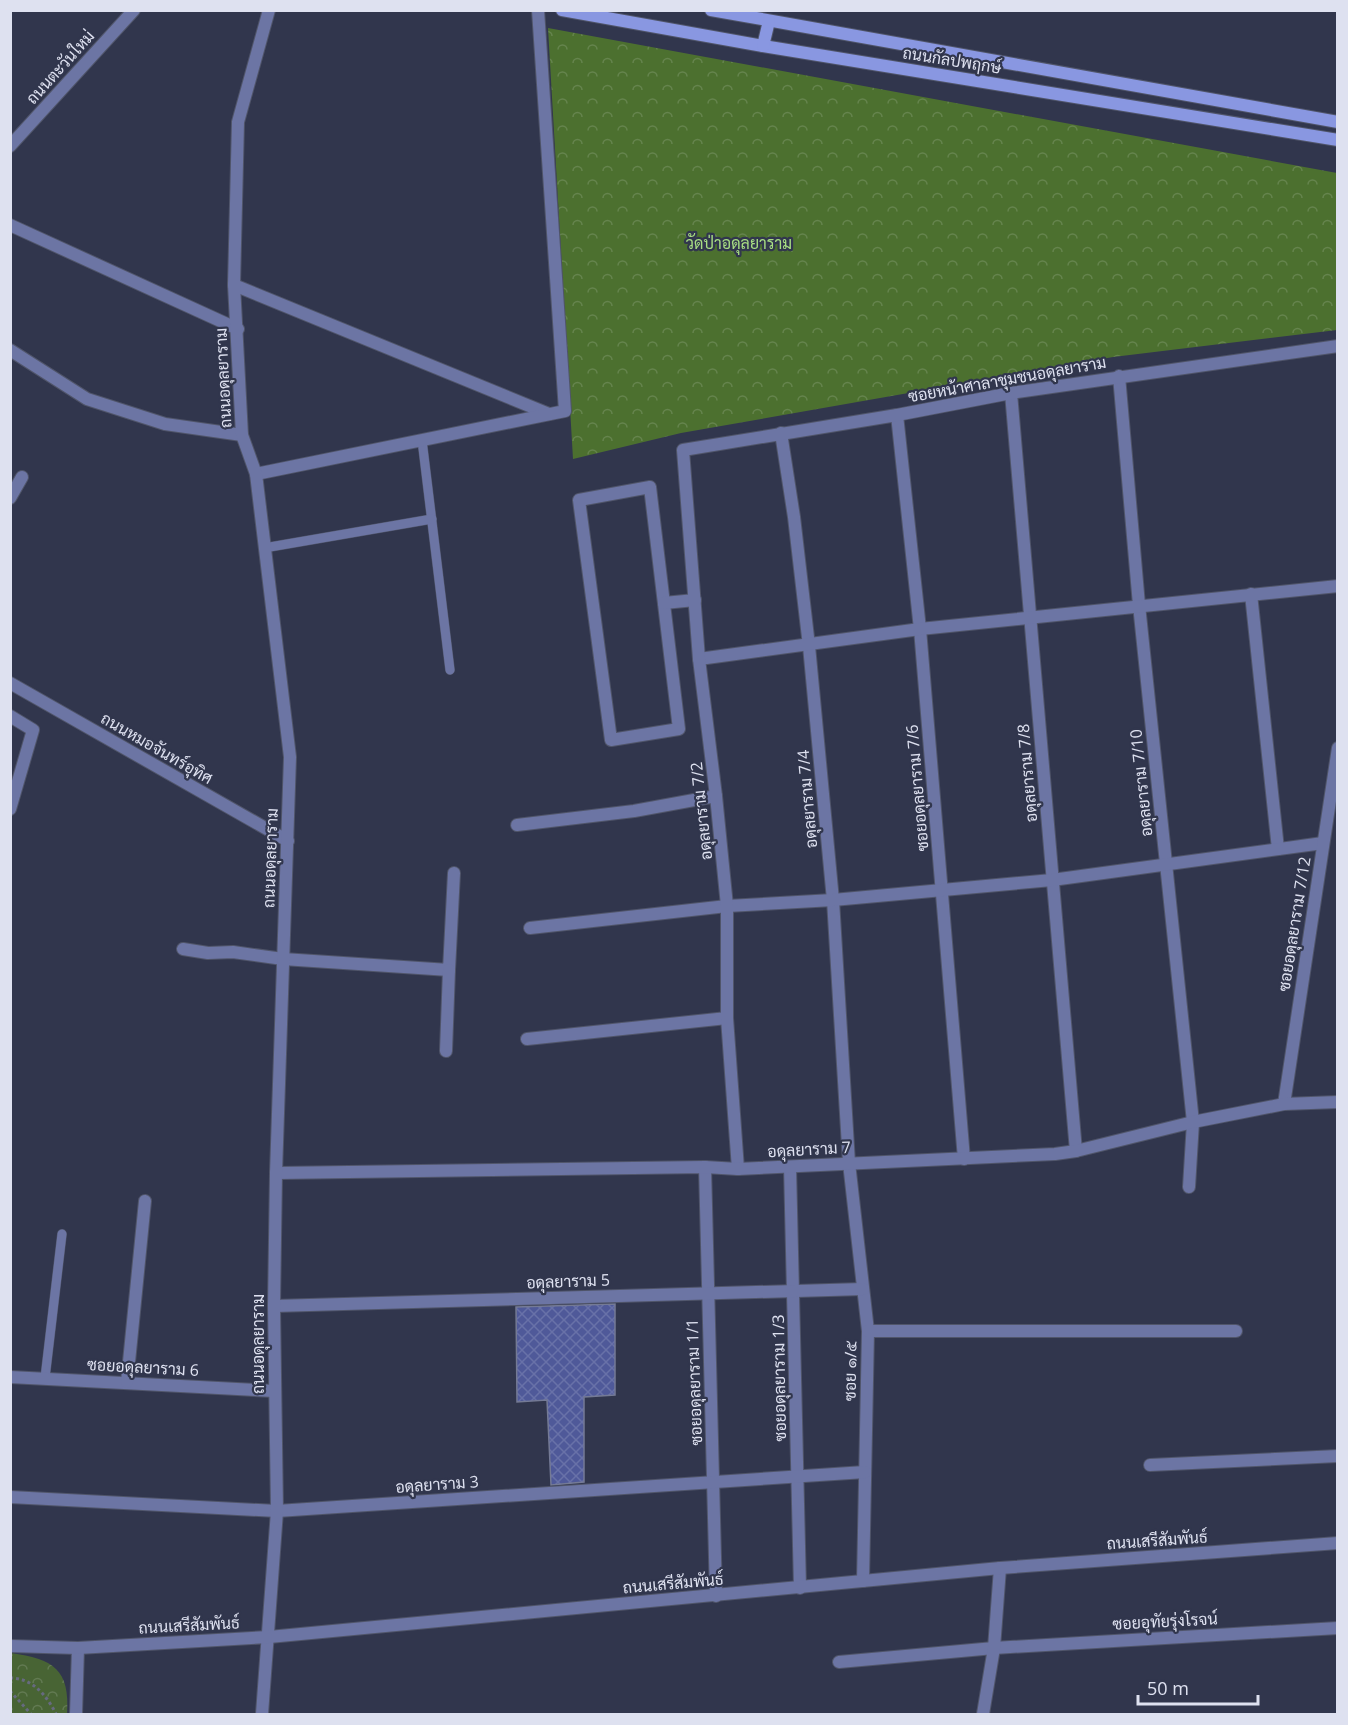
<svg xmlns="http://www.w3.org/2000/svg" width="1348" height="1725" font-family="'Open Sans',Sarabun,sans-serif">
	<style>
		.forest { fill: url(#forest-crowns) }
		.park { fill: url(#park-crowns) }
		.building { fill: url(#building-cross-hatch); stroke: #747a95; stroke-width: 1.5 }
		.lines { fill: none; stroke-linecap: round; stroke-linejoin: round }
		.service-casing { stroke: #50556a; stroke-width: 10 }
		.minor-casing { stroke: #50556a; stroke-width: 14 }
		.tertiary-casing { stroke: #50556a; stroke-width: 14 }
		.secondary-casing { stroke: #50556a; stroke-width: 14 }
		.path { stroke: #666a7f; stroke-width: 3; stroke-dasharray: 3 3; stroke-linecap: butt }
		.service { stroke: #6c75a4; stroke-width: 9 }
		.minor { stroke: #6c75a4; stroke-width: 12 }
		.tertiary { stroke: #6c75a4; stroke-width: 12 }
		.secondary { stroke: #8997e1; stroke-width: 12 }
		.labels { text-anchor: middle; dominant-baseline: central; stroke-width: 4.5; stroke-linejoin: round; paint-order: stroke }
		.street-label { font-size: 16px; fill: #dee1f0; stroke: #31364d }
		.park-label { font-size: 16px; fill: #a8de83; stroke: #31364d }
	</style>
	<defs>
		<pattern id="forest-crowns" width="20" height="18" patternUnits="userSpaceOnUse" patternTransform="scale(1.5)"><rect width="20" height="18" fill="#4c702f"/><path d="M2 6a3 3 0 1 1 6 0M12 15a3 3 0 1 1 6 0" fill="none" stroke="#65844d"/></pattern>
		<pattern id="park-crowns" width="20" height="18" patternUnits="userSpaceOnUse" patternTransform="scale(1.5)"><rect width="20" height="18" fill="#486434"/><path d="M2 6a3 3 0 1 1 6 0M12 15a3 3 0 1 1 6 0" fill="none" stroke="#627a52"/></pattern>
		<pattern id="building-cross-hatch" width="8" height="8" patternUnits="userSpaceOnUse" patternTransform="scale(1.5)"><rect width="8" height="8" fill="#4f5999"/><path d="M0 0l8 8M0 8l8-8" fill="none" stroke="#6871a8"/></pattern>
	</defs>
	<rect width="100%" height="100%" fill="#31364d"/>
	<!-- forest -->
	<polygon class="forest" points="548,28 1337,173 1337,330 1113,357 681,433 573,459"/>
	<!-- park -->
	<path class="park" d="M11,1653C53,1659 70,1669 67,1714H11Z"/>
	<!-- building -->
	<polygon class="building" points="615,1304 615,1395 584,1397 584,1482 551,1485 547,1400 517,1402 516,1307"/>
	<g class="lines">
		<defs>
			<g id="service">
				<polyline points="422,440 450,670"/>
				<polyline points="264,548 432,519"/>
				<polyline points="45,1378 62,1234"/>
			</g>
			<g id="minor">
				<polyline points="10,146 134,10"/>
				<polyline points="10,225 238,329"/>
				<polyline points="234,285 549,414"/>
				<polyline points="10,350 87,399 165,424 242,435"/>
				<polyline points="1119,376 1139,605 1193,1122 1189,1187"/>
				<polyline points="1011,393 1076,1151"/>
				<polyline points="897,415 920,629 964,1159"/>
				<polyline points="781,433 794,517 809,646 833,900 849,1163 868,1331 863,1581"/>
				<polyline points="256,474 565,411 538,10"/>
				<polygon points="650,487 679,729 611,740 579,500"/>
				<polyline points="10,498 22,477"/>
				<polyline points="1251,594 1278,849"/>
				<polyline points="664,603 695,600"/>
				<polyline points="699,659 920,629 1338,586"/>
				<polyline points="10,683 288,841"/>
				<polyline points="10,716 33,730 10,809"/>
				<polyline points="517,825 634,811 716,796"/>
				<polyline points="530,928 727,906 833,900 1052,880 1323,843"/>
				<polyline points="183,949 208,953 233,952 283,959 449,970 454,873"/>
				<polyline points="527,1039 727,1018"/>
				<polyline points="446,1051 449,970"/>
				<polyline points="1284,1104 1338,748"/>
				<polyline points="705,1167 716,1596"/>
				<polyline points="790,1167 800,1588"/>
				<polyline points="738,1169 727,1018 727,906 716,796 699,659 683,450 897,415 1011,393 1338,346"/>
				<polyline points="276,1173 705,1167 738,1169 1055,1154 1076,1151 1193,1122 1284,1104 1338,1102"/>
				<polyline points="274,1306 863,1289"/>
				<polyline points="868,1331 1236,1331"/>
				<polyline points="10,1377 274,1391"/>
				<polyline points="127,1382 145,1201"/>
				<polyline points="1150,1465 1338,1456"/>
				<polyline points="10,1497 277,1511 865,1472"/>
				<polyline points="839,1662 994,1648 1338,1628"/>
				<polyline points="76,1714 78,1648"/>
				<polyline points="262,1714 277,1511 274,1306 276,1173 290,757 256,474 242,435 234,285 238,122 269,10"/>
				<polyline points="983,1714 994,1648 1000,1568"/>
			</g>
			<polyline id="tertiary" points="10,1646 78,1648 269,1637 1000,1568 1338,1543"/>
			<g id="secondary">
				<polyline points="562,10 763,46 1338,140"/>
				<polyline points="711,10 1338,122"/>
				<polyline points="763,46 769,21"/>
			</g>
		</defs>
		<!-- service casing -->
		<use href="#service" class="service-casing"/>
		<!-- minor casing -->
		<use href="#minor" class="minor-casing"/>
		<!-- tertiary casing -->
		<use href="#tertiary" class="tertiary-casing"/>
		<!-- secondary casing -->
		<use href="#secondary" class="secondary-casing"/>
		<!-- path -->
		<g class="path">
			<path d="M10,1678C33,1678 47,1696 56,1714"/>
			<polyline points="10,1691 31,1714"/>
		</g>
		<!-- service -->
		<use href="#service" class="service"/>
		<!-- minor -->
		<use href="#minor" class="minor"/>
		<!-- tertiary -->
		<use href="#tertiary" class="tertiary"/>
		<!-- secondary -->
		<use href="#secondary" class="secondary"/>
	</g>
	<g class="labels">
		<!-- street labels -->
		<g class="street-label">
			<text transform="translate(952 60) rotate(9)">ถนนกัลปพฤกษ์</text>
			<text transform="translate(60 67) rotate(-48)">ถนนตะวันใหม่</text>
			<text transform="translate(223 378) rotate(-93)">ถนนอดุลยาราม</text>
			<text transform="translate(1007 379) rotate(-10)">ซอยหน้าศาลาชุมชนอดุลยาราม</text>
			<text transform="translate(157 748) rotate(30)">ถนนหมอจันทร์อุทิศ</text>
			<text transform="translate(1027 773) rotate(-95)">อดุลยาราม 7/8</text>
			<text transform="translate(1141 783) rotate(-96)">อดุลยาราม 7/10</text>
			<text transform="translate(917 788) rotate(-95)">ซอยอดุลยาราม 7/6</text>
			<text transform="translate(807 799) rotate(-95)">อดุลยาราม 7/4</text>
			<text transform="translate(701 811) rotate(-96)">อดุลยาราม 7/2</text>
			<text transform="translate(270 858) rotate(-88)">ถนนอดุลยาราม</text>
			<text transform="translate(1294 924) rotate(-81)">ซอยอดุลยาราม 7/12</text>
			<text transform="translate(809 1149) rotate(-3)">อดุลยาราม 7</text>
			<text transform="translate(568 1281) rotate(-2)">อดุลยาราม 5</text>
			<text transform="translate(258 1344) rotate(-90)">ถนนอดุลยาราม</text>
			<text transform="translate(143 1367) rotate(3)">ซอยอดุลยาราม 6</text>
			<text transform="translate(850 1371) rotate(-89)">ซอย ๑/๕</text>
			<text transform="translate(779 1378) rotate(-91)">ซอยอดุลยาราม 1/3</text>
			<text transform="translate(694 1382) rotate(-92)">ซอยอดุลยาราม 1/1</text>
			<text transform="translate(437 1484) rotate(-4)">อดุลยาราม 3</text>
			<text transform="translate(1157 1540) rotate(-4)">ถนนเสรีสัมพันธ์</text>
			<text transform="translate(673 1583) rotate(-5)">ถนนเสรีสัมพันธ์</text>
			<text transform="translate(1165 1621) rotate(-3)">ซอยอุทัยรุ่งโรจน์</text>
			<text transform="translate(189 1625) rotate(-3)">ถนนเสรีสัมพันธ์</text>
		</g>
		<!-- park labels -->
		<g class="park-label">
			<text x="739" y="243">วัดป่าอดุลยาราม</text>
		</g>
	</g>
	<!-- border -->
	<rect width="1348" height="1725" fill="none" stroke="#dee1f0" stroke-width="24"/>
	<!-- scale -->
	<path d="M1138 1695v9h120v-9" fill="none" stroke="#dee1f0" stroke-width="3"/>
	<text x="1147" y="1695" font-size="18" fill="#dee1f0" stroke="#31364d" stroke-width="4.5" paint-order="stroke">50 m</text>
</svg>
